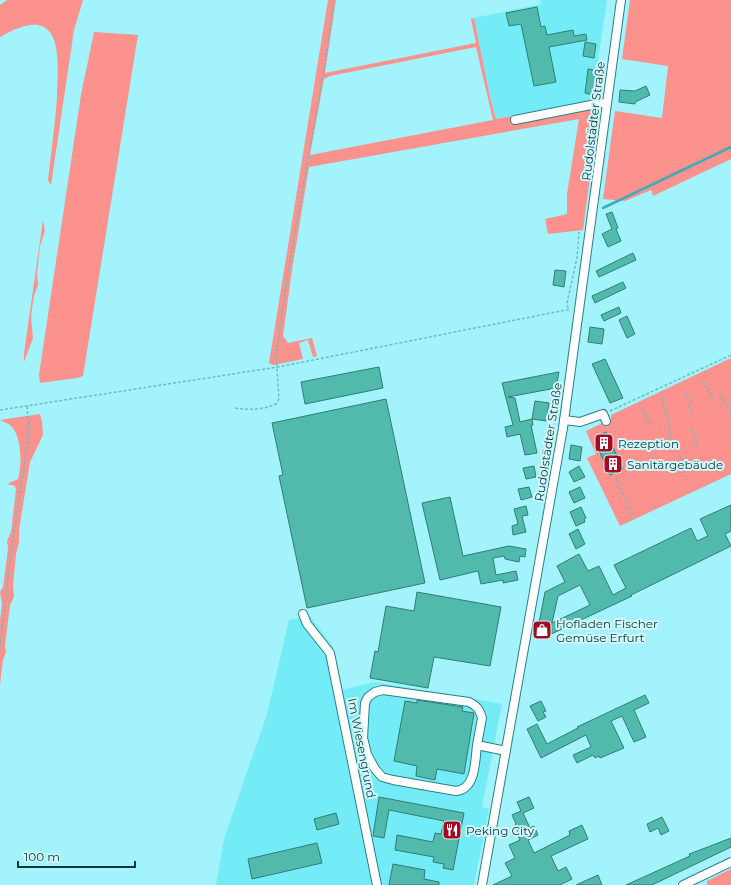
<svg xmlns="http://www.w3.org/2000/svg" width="731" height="885" font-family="Montserrat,sans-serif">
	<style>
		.built { fill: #73ecf7 }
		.green { fill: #fb928d; fill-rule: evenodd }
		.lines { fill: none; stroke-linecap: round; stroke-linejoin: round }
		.stream { stroke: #43abb5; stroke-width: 2.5 }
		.building { fill: #51baac; stroke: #2e7f75; fill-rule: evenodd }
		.minor-casing { stroke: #2b7f87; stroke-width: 10 }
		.path { stroke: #73bbc1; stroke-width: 1.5; stroke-dasharray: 3 2; stroke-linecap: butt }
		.minor { stroke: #fff; stroke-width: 8 }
		.labels { text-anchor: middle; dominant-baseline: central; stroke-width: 4; stroke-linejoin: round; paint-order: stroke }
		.street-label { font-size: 12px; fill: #07393d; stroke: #d2f8fc }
		.poi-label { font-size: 12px; fill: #07393d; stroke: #d2f8fc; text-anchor: start }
	</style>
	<rect width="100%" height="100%" fill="#a2f3fb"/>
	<!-- built -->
	<g class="built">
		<polygon points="540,0 607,0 592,100 496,119 490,97 474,18 541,4"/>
		<polygon points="310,616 333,647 341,690 375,682 502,704 482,807 489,809 474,885 216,885 224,839 267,714 289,620"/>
	</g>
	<!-- green -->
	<g class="green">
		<path d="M7,0H83L74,30L51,185L48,180C51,153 55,125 57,98C59,54 63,0 0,37V5Z"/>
		<path d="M328,0H336L325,73L476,43L471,19L474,18L490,97L496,119L513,116L514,122L588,108C592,110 595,108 599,110L583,230L548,234L545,219L567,214V194L579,119L309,167L292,270L283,336L288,343L312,338L317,356L313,357L308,340L299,343L303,359L273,365L269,363ZM476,47L493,120L310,155L324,79L330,76Z"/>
		<polygon points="630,0 731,0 731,159 653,196 651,190 625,201 603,199 615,111 662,118 668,66 622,59"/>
		<polygon points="94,32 138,35 83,376 77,378 40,383 39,375 81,95"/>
		<polygon points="43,220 45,231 40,246 37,274 38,285 34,296 31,316 33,338 24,362 24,353"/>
		<polygon points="731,358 731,474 620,526 587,458 596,454 586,431 611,419 611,415"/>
		<path d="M40,414L42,422L43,435L30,462L19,530V542L16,554L13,586L14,597L10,605L5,646L6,652L3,660L0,685V620L2,604L0,592L3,587L8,549L7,541L11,532L16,490L15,486L7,484L18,479C22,465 22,437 11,426C8,423 4,422 0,420Z"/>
		<polygon points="731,869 731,885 707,885 707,881"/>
	</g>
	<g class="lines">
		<!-- stream -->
		<polyline class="stream" points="603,208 731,147"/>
	</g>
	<!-- building -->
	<g class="building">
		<polygon points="537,7 541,27 545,26 547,35 573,30 574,36 586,34 587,40 549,47 556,82 534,86 521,24 509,26 506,13"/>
		<polygon points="585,42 596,44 594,58 583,56"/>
		<polygon points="588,69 596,70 593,95 585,93"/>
		<polygon points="646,86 650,95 635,102 635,104 619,102 620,90 635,91"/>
		<polygon points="612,212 618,228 616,229 621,241 608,247 602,234 612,229 606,214"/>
		<polygon points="633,253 636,260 599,277 596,271"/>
		<polygon points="555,270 566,271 564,287 553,285"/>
		<polygon points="623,282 626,288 595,303 592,296"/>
		<polygon points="619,307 621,313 604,321 601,315"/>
		<polygon points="627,316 635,334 627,338 619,320"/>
		<polygon points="590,327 604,329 602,344 588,342"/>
		<polygon points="605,359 623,398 610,403 592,364"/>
		<polygon points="379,367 383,388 305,404 301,382"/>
		<polygon points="559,372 556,388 508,397 515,398 520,422 532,419 533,425 531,425 537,453 525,455 520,434 507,437 505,427 513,425 502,383"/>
		<polygon points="386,399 425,583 307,608 279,476 283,475 272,423"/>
		<polygon points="535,401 549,403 546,421 532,419"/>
		<polygon points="606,432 623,469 610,475 598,448 600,447 595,437"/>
		<polygon points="571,445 582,447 580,461 569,459"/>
		<polygon points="534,466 536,477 526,479 523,468"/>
		<polygon points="579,466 585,477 574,482 569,472"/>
		<polygon points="529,487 532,497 521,500 518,489"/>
		<polygon points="580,487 585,498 574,503 569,492"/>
		<polygon points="450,497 463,556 509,546 526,549 525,557 520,556 519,562 505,559 504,556 493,558 496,575 516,571 518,580 503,583 503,580 481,584 478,571 440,580 422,503"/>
		<path d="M731,505V531L725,534L731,546L631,595L632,596L549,635L548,632L543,635L539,634L537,628L540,618L545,592L565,582L557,566L579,554L588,571L599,566L613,595L626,588L614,565L691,528L697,541L708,536L700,519ZM580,585L590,605L552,623L558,596Z"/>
		<polygon points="526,506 528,515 522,516 526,532 513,535 512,526 518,524 514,509"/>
		<polygon points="581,507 586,518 584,519 585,522 576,526 570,512"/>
		<polygon points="578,529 585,544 576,549 569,534"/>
		<polygon points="417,592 501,607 490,666 434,657 428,688 370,678 375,651 378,652 386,606 414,611"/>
		<polygon points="645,695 649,703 634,710 646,737 634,742 622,716 611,721 624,748 600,758 599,756 595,758 593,755 577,763 573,755 591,747 586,735 541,758 527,729 537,724 547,744 578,728 577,727"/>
		<polygon points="417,700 463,707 462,711 474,713 464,774 437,769 435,780 416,776 417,766 394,761 405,701 417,703"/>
		<polygon points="541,701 546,711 543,712 546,717 538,721 530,706"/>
		<polygon points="379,797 464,813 453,870 443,868 444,864 433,862 434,857 395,850 397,835 433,842 435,833 441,834 444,821 389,810 384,838 373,836"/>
		<polygon points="529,797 534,808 523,813 530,828 534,826 538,835 528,840 534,853 570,835 569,831 582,825 588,839 551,856 558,871 566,867 572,879 560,885 493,885 512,876 505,863 515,858 509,845 520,840 517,834 519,834 515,825 516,824 512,815 521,811 517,802"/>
		<polygon points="336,813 339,824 317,830 314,819"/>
		<polygon points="662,817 669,831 661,835 658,828 650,832 647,824"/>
		<polygon points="731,838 731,847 652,885 626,885 690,856 689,854 700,850"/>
		<polygon points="317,843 322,863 252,879 248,859"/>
		<polygon points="393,864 425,870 424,879 439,882 439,885 389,885"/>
		<polygon points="598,875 602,885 576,885"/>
	</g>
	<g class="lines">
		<defs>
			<g id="minor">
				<polyline points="515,120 601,103 607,103"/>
				<polyline points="564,420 580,422 603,414 606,421"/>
				<polyline points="303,614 307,624 330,653 377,885"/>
				<path d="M477,745C475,761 476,789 456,791L393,780L382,777L375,769L367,754L363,738L365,703L368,697L375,692L383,690L469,702C477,706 480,710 482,718L477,745L506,751"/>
				<polyline points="482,885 563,428 621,0"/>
				<polyline points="683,885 731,862"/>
			</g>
		</defs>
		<!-- minor casing -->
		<use href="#minor" class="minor-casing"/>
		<!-- path -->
		<g class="path">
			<polyline points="568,308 567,303 577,258 579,232"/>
			<polyline points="703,381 715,401"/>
			<polyline points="686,393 692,414"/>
			<polyline points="720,397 731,411"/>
			<polyline points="662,398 668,418 671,439"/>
			<path d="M235,408C250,410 262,410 276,404L279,399L276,355L290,260L323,76L334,0"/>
			<polyline points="641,409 651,424"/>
			<polyline points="0,410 278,367 571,309"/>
			<polyline points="610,411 731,355"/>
			<polyline points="692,429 697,446"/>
			<polyline points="679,455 686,468"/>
			<polyline points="616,479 628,504 631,517"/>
			<polyline points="0,647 11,552 29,435 27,405"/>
		</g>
		<!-- minor -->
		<use href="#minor" class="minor"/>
	</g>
	<!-- icons -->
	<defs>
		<symbol id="building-square" viewBox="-11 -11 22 22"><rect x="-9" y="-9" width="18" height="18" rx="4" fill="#a40a20" stroke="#d2f8fc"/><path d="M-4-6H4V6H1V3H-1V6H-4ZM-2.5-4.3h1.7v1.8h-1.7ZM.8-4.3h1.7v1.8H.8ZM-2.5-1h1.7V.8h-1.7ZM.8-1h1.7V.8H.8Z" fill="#fff"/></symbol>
		<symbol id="shop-square" viewBox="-11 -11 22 22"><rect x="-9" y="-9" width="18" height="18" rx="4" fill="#a40a20" stroke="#d2f8fc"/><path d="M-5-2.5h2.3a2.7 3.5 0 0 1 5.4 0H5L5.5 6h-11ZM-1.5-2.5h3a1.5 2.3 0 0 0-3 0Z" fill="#fff"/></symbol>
		<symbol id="restaurant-square" viewBox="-11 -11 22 22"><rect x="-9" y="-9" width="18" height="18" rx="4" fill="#a40a20" stroke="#d2f8fc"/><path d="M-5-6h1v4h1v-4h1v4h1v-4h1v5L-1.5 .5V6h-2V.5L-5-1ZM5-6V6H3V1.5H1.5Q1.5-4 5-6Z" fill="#fff"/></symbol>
	</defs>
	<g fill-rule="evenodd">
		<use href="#building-square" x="593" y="432" width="22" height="22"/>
		<use href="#building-square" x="602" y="453" width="22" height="22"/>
		<use href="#shop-square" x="531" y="619" width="22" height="22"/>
		<use href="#restaurant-square" x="441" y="819" width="22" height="22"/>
	</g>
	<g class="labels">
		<!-- street labels -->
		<g class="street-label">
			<text transform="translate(593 121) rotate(-83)">Rudolstädter Straße</text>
			<text transform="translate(548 442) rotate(-81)">Rudolstädter Straße</text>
			<text transform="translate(362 748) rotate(79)">Im Wiesengrund</text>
		</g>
		<!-- poi labels -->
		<g class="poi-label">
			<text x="618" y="443">Rezeption</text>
			<text x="627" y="464">Sanitärgebäude</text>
			<text x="556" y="623">Hofladen Fischer<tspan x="556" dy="14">Gemüse Erfurt</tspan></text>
			<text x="466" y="830">Peking City</text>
		</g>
	</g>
	<!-- scale -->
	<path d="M18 861v6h117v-6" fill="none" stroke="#07393d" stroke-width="2"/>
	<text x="24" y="861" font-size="12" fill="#07393d" stroke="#d2f8fc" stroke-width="3" paint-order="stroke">100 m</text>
</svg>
